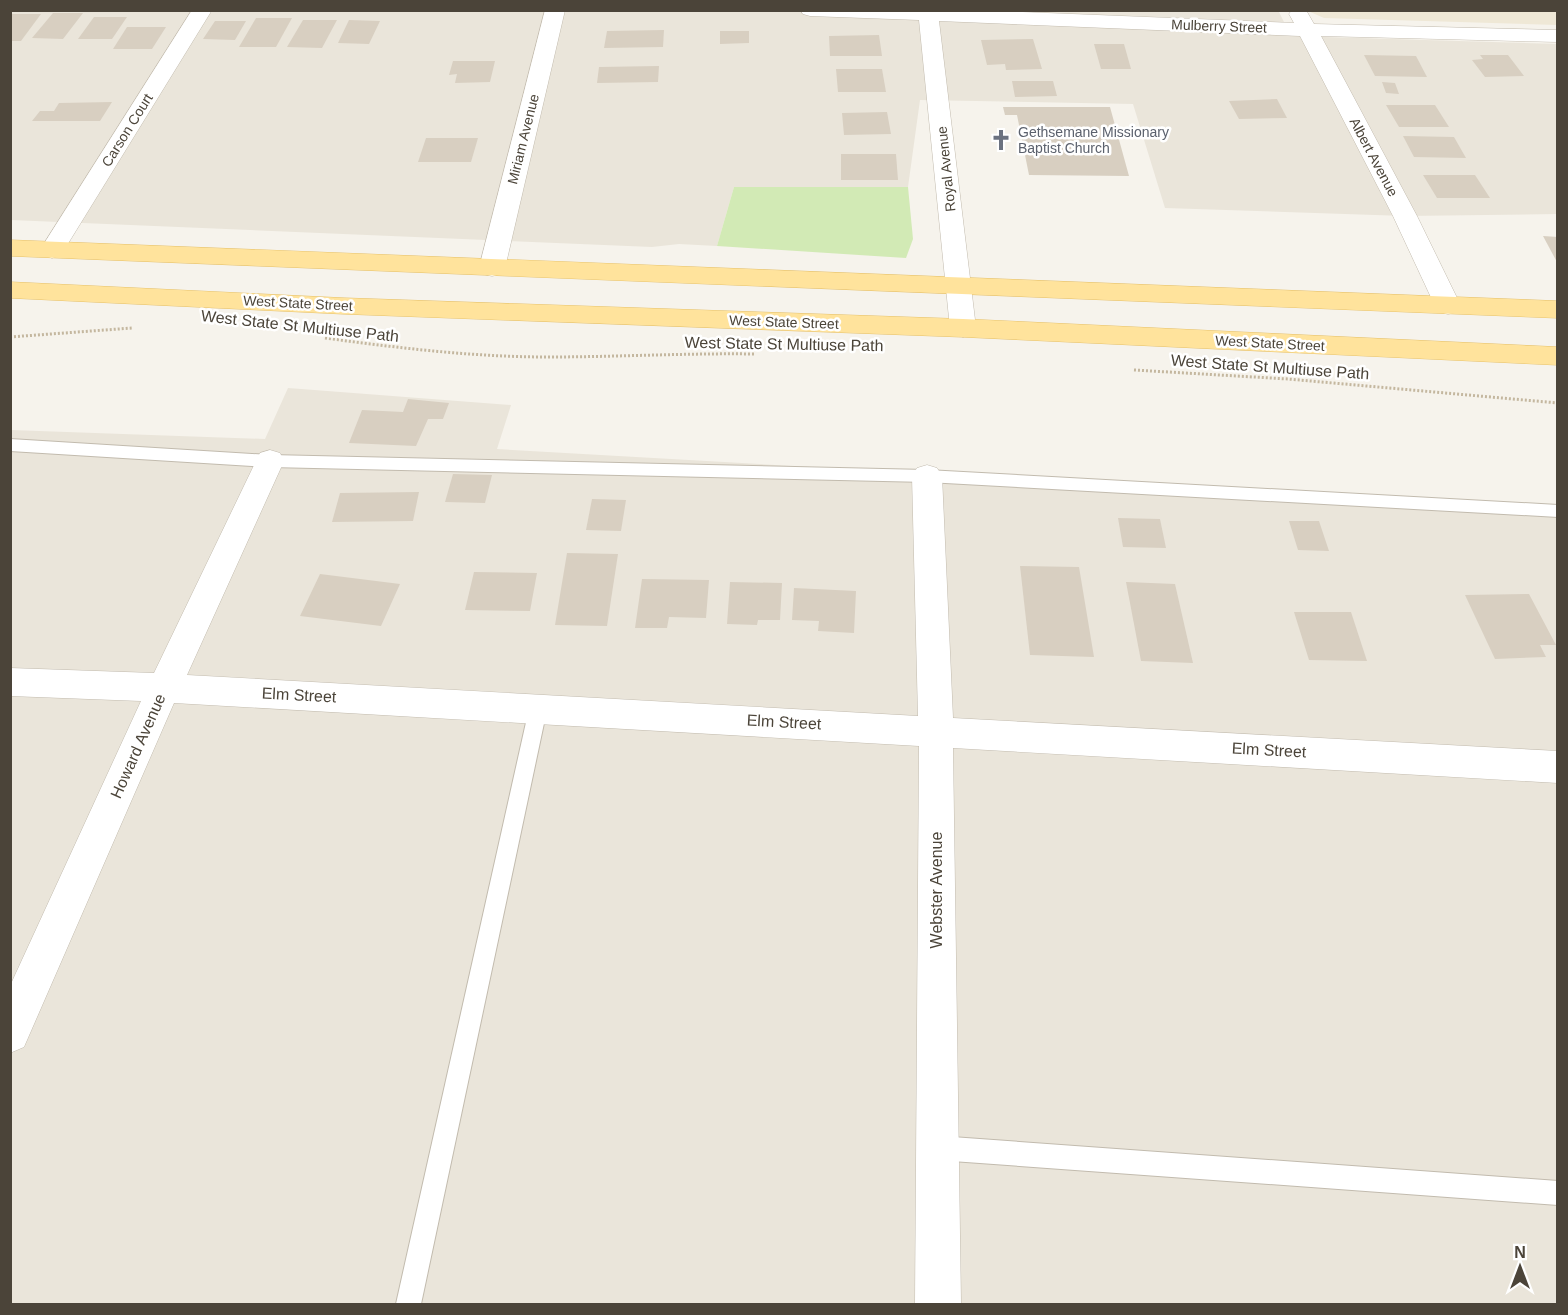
<svg xmlns="http://www.w3.org/2000/svg" width="1568" height="1315" font-family="Helvetica,sans-serif">
	<style>
		.residential { fill: #eae5da }
		.education { fill: #efe8d6 }
		.green { fill: #d2eab5 }
		.building { fill: #d8cfc1 }
		.lines { fill: none; stroke-linecap: round; stroke-linejoin: round }
		.service-casing { stroke: #c2bbae; stroke-width: 2 }
		.minor-casing { stroke: #c2bbae; stroke-width: 1 }
		.primary-casing { stroke: #e6c16a; stroke-width: 1 }
		.path { stroke: #c4b79f; stroke-width: 3; stroke-dasharray: 2 2; stroke-linecap: butt }
		.service { fill: #fff; fill-rule: evenodd }
		.minor { fill: #fff; fill-rule: evenodd }
		.primary { fill: #ffe39c; fill-rule: evenodd }
		.labels { text-anchor: middle; dominant-baseline: central; stroke-width: 5; stroke-linejoin: round; paint-order: stroke }
		.far-street-label { font-size: 14px; fill: #4b4439; stroke: #fff }
		.far-worship-label { font-size: 14px; fill: #5b616d; stroke: #fff; text-anchor: start }
		.street-label { font-size: 16px; fill: #4b4439; stroke: #fff }
	</style>
	<rect width="100%" height="100%" fill="#f6f3ec"/>
	<!-- residential -->
	<g class="residential">
		<polygon points="1278,10 1291,36 1557,44 1557,214 1405,216 1165,208 1133,104 920,100 908,187 734,187 717,246 679,244 652,247 11,220 11,11"/>
		<polygon points="288,388 511,405 497,449 1557,510 1557,1304 11,1304 11,430 265,439"/>
	</g>
	<!-- education -->
	<polygon class="education" points="1308,11 1557,11 1557,25 1324,18"/>
	<!-- green -->
	<polygon class="green" points="734,187 908,187 913,239 906,258 717,246"/>
	<!-- building -->
	<g class="building">
		<polygon points="53,13 83,13 63,39 32,38"/>
		<polygon points="10,14 41,14 21,41 10,41"/>
		<polygon points="94,17 127,17 112,39 78,39"/>
		<polygon points="256,18 292,18 276,47 239,47"/>
		<polygon points="303,20 337,20 322,48 287,47"/>
		<polygon points="349,20 380,21 369,44 338,43"/>
		<polygon points="215,21 246,21 235,40 203,39"/>
		<polygon points="127,27 166,27 152,49 113,49"/>
		<polygon points="664,30 663,47 604,48 607,31"/>
		<polygon points="720,31 749,31 749,43 720,44"/>
		<polygon points="879,35 882,56 830,56 829,36"/>
		<polygon points="1033,39 1042,69 1006,70 1005,64 987,65 981,40"/>
		<polygon points="1094,44 1124,44 1131,69 1101,69"/>
		<polygon points="1364,55 1416,56 1427,77 1375,76"/>
		<polygon points="1480,55 1508,55 1524,76 1485,77 1472,60 1483,59"/>
		<polygon points="453,61 495,61 490,82 455,83 457,74 449,75"/>
		<polygon points="659,66 658,82 597,83 599,67"/>
		<polygon points="836,69 882,69 886,92 838,92"/>
		<polygon points="1012,81 1053,81 1057,96 1015,97"/>
		<polygon points="1382,82 1395,83 1399,94 1386,93"/>
		<polygon points="1277,99 1287,118 1239,119 1229,101"/>
		<polygon points="112,102 100,121 32,121 40,111 54,111 59,103"/>
		<polygon points="1386,105 1435,105 1449,127 1399,127"/>
		<polygon points="1003,107 1110,107 1129,176 1029,175 1017,115 1005,115"/>
		<polygon points="887,112 891,134 844,135 842,113"/>
		<polygon points="1403,136 1454,137 1466,158 1414,157"/>
		<polygon points="426,138 478,138 471,162 418,162"/>
		<polygon points="841,154 896,154 898,180 841,180"/>
		<polygon points="1423,175 1475,175 1490,198 1437,198"/>
		<polygon points="1543,236 1558,237 1558,264"/>
		<polygon points="408,399 449,403 443,419 428,419 416,446 349,443 362,410 403,412"/>
		<polygon points="453,474 492,475 485,503 445,502"/>
		<polygon points="419,492 413,521 332,522 340,493"/>
		<polygon points="592,499 626,500 621,531 586,530"/>
		<polygon points="1118,518 1160,519 1166,548 1123,547"/>
		<polygon points="1289,521 1319,521 1329,551 1298,550"/>
		<polygon points="567,553 618,554 607,626 555,625"/>
		<polygon points="1020,566 1079,567 1094,657 1030,655"/>
		<polygon points="474,572 537,573 530,611 465,610"/>
		<polygon points="320,574 400,584 381,626 300,616"/>
		<polygon points="642,579 709,580 706,618 669,617 667,628 635,628"/>
		<polygon points="730,582 782,583 780,620 758,620 757,625 727,624"/>
		<polygon points="1126,582 1175,584 1193,663 1141,661"/>
		<polygon points="794,588 856,591 854,633 818,631 819,621 792,620"/>
		<polygon points="1529,594 1556,645 1540,645 1546,657 1495,659 1465,595"/>
		<polygon points="1294,612 1351,612 1367,661 1309,660"/>
	</g>
	<g class="lines">
		<defs>
			<g id="service">
				<polygon points="10,439 270,455 927,470 1558,505 1558,517 927,482 270,467 10,451"/>
				<polygon points="538,701 545,703 547,709 421,1304 396,1304 529,709 531,703"/>
				<polygon points="938,1136 1558,1181 1558,1205 938,1160 930,1156 926,1148 930,1140"/>
			</g>
			<g id="minor">
				<polygon points="192,10 212,10 61,255 52,258 43,255 40,250"/>
				<polygon points="545,10 565,10 505,268 501,274 492,276 483,274 479,268"/>
				<polygon points="800,10 971,10 1294,23 1289,14 1292,10 1306,10 1314,24 1558,30 1558,42 1321,36 1417,216 1461,306 1457,312 1448,314 1439,312 1435,306 1393,216 1300,36 939,21 976,328 972,334 963,337 954,334 950,328 919,20 810,16 803,14"/>
				<polygon points="270,450 280,453 284,461 187,675 918,716 912,476 917,468 927,465 937,468 942,476 953,718 1558,751 1558,783 953,748 961,1304 915,1304 919,746 174,703 24,1047 10,1053 10,986 141,701 10,696 10,668 154,673 256,461 260,453"/>
			</g>
			<g id="primary">
				<polygon points="10,240 1558,301 1558,318 10,256"/>
				<polygon points="10,282 344,298 963,319 1558,347 1558,365 963,337 344,314 10,298"/>
			</g>
		</defs>
		<!-- service casing -->
		<use href="#service" class="service-casing"/>
		<!-- minor casing -->
		<use href="#minor" class="minor-casing"/>
		<!-- primary casing -->
		<use href="#primary" class="primary-casing"/>
		<!-- path -->
		<g class="path">
			<polyline points="10,337 132,328"/>
			<path d="M325,338C399,348 473,357 548,357C617,357 685,353 754,354"/>
			<polyline points="1134,370 1288,379 1558,403"/>
		</g>
		<!-- service -->
		<use href="#service" class="service"/>
		<!-- minor -->
		<use href="#minor" class="minor"/>
		<!-- primary -->
		<use href="#primary" class="primary"/>
	</g>
	<!-- icons -->
	<defs>
		<symbol id="church-bare" viewBox="-9 -9 18 18"><path d="M-1.2-6h2.4v3.5h3.3v2.4h-3.3V6h-2.4V-.1h-3.3v-2.4h3.3Z" fill="#6b7280" stroke="#fff" stroke-width="2.5" paint-order="stroke"/></symbol>
	</defs>
	<g fill-rule="evenodd">
		<use href="#church-bare" x="986" y="125" width="30" height="30"/>
	</g>
	<g class="labels">
		<!-- far-street labels -->
		<g class="far-street-label">
			<text transform="translate(1219 26) rotate(2)">Mulberry Street</text>
			<text transform="translate(127 130) rotate(-58)">Carson Court</text>
			<text transform="translate(523 139) rotate(-76)">Miriam Avenue</text>
			<text transform="translate(1374 157) rotate(62)">Albert Avenue</text>
			<text transform="translate(946 169) rotate(-96)">Royal Avenue</text>
			<text transform="translate(298 303) rotate(3)">West State Street</text>
			<text transform="translate(784 322) rotate(2)">West State Street</text>
			<text transform="translate(1270 343) rotate(3)">West State Street</text>
		</g>
		<!-- far-worship labels -->
		<g class="far-worship-label">
			<text x="1018" y="132">Gethsemane Missionary<tspan x="1018" dy="16">Baptist Church</tspan></text>
		</g>
		<!-- street labels -->
		<g class="street-label">
			<text transform="translate(300 326) rotate(6)">West State St Multiuse Path</text>
			<text transform="translate(784 344) rotate(1)">West State St Multiuse Path</text>
			<text transform="translate(1270 367) rotate(4)">West State St Multiuse Path</text>
			<text transform="translate(299 695) rotate(3)">Elm Street</text>
			<text transform="translate(784 722) rotate(3)">Elm Street</text>
			<text transform="translate(138 746) rotate(-66)">Howard Avenue</text>
			<text transform="translate(1269 750) rotate(3)">Elm Street</text>
			<text transform="translate(936 890) rotate(-90)">Webster Avenue</text>
		</g>
	</g>
	<!-- border -->
	<rect width="1568" height="1315" fill="none" stroke="#4b4439" stroke-width="24"/>
	<!-- north arrow -->
	<g transform="translate(1520 1267)" stroke="#ffffff" stroke-width="4.5" paint-order="stroke">
	<path d="M0-4.5L10 22L0 15L-10 22Z" fill="#4b4439"/>
	<text y="-9" font-size="16" font-weight="bold" text-anchor="middle" fill="#4b4439">N</text>
	</g>
</svg>
